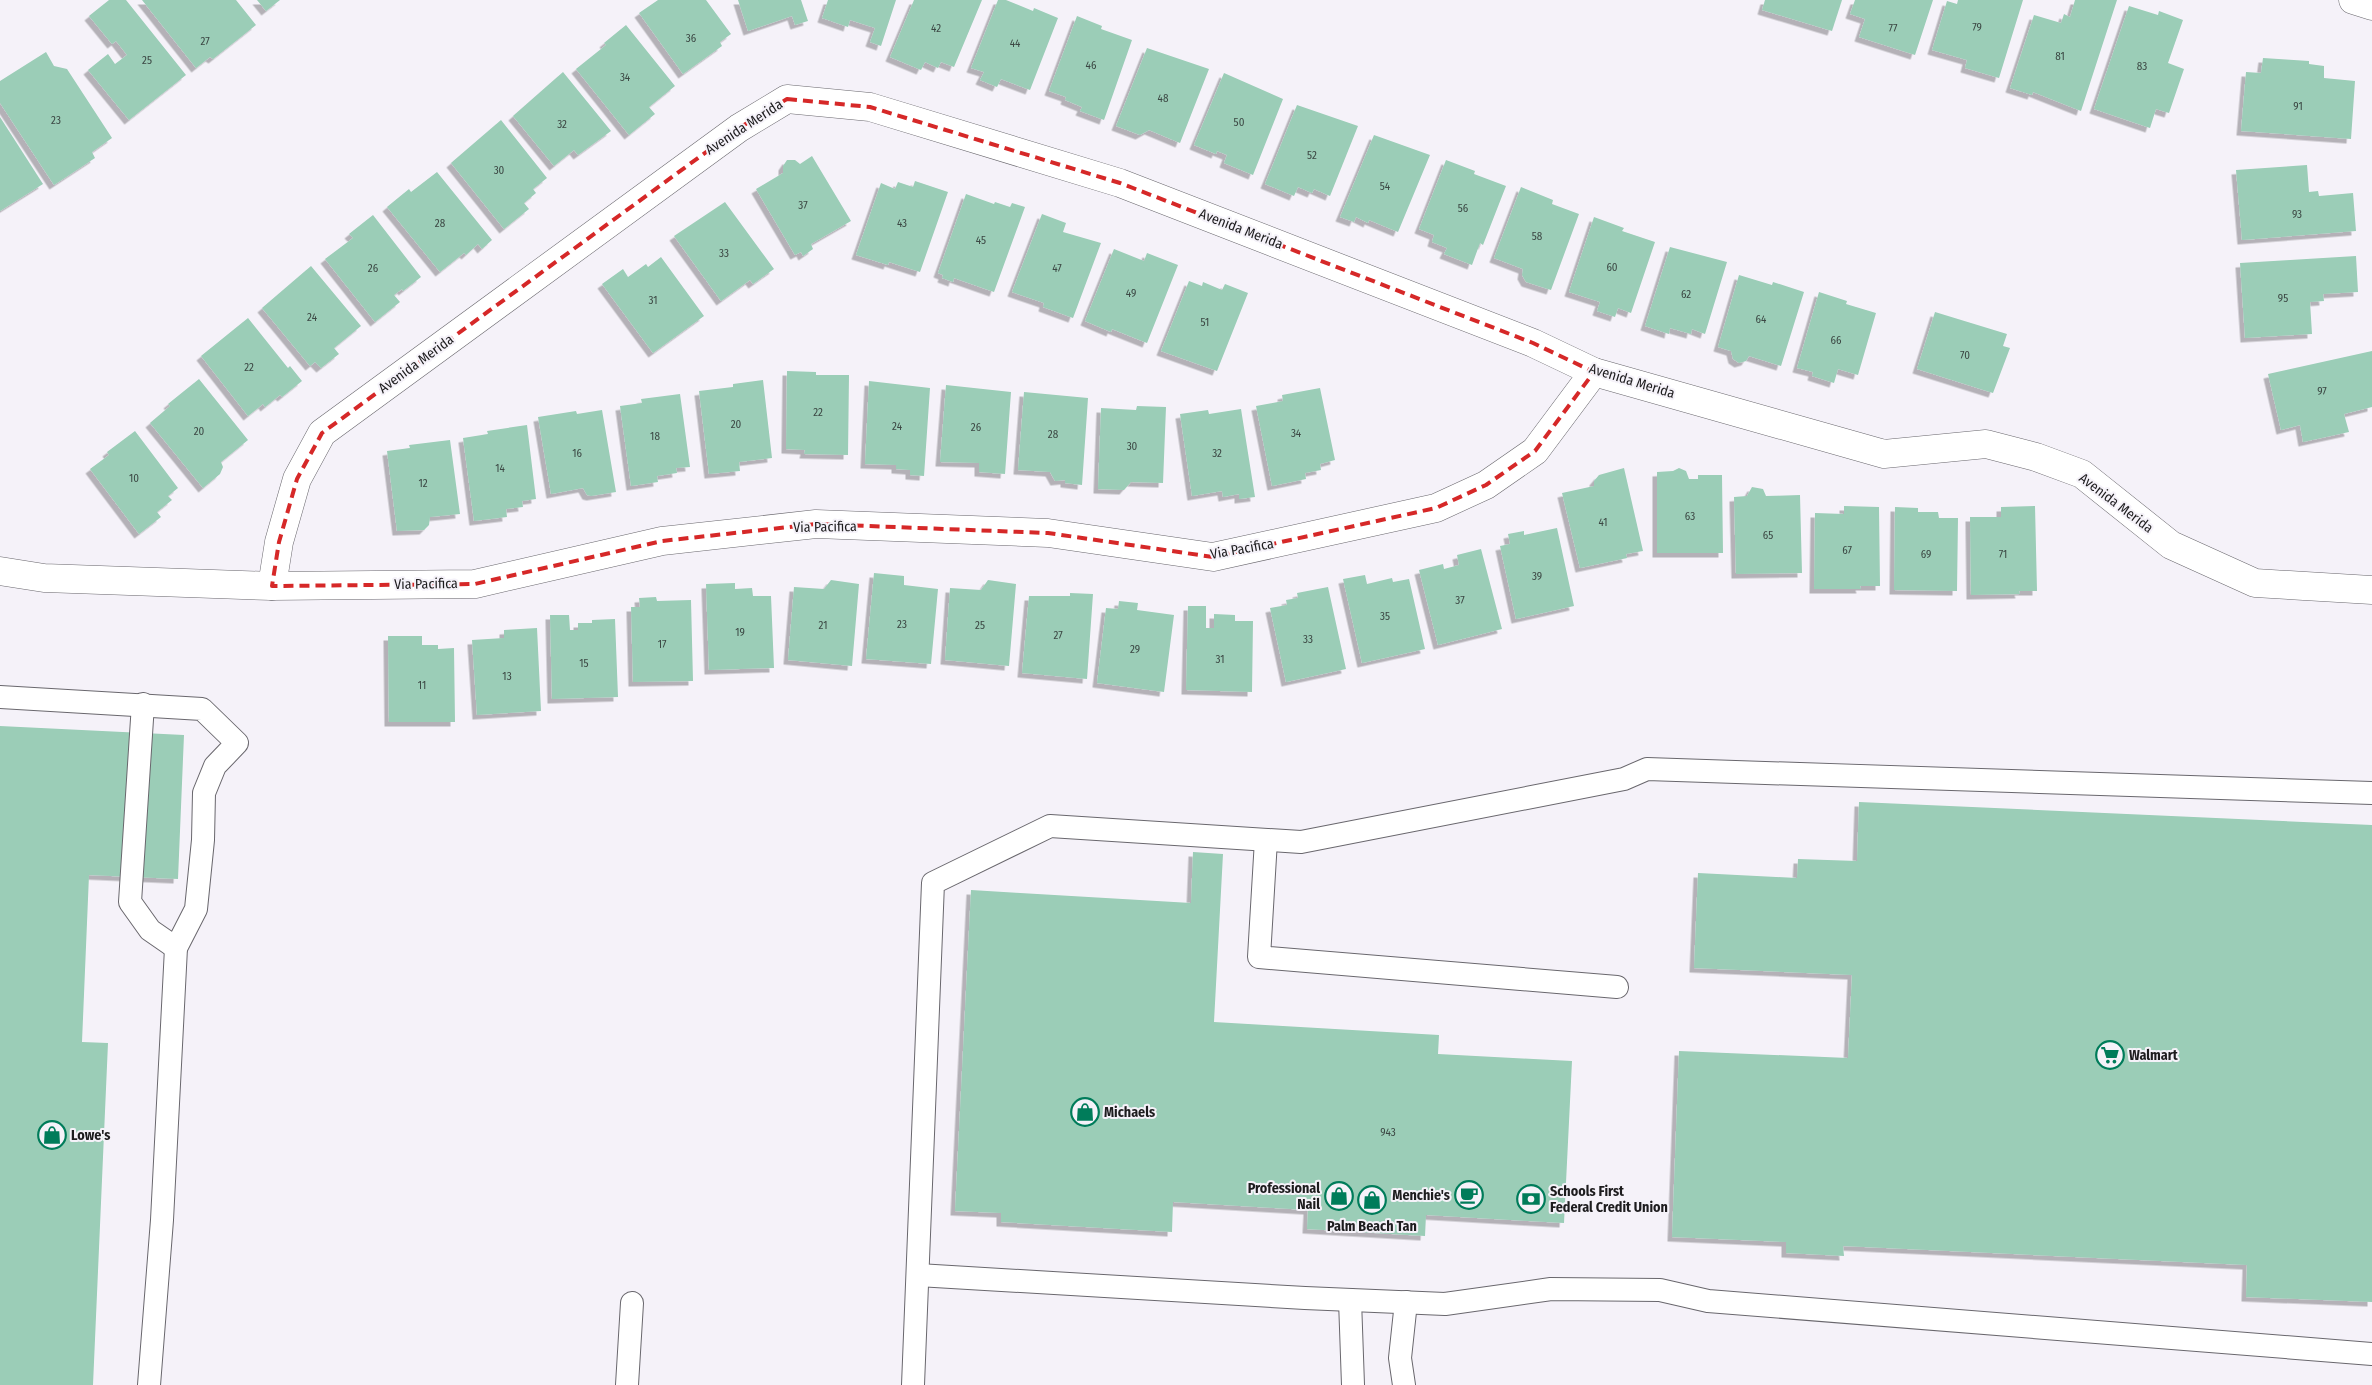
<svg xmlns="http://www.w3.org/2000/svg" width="2372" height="1385" font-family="'Fira Sans Condensed',sans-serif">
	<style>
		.building { fill: #9bcdb7; filter: url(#shadow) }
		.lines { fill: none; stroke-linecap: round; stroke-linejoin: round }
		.service-casing { stroke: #69676d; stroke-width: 24 }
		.minor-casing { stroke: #69676d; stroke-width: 29 }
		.service { stroke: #fff; stroke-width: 22 }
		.minor { stroke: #fff; stroke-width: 28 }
		.marked { fill: none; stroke: #d62828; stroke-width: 4; stroke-dasharray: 10 6; stroke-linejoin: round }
		.labels { text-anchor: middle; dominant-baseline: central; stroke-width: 4; stroke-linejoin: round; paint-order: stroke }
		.number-label { font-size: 11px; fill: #3c4844 }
		.street-label { font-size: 14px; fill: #1d1c1e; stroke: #f5f2f9 }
		.poi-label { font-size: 14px; font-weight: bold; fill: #1d1c1e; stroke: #f5f2f9; text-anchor: start }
	</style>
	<defs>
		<filter id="shadow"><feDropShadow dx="-4.5" dy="4.5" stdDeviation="0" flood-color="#0004"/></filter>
	</defs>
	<rect width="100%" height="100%" fill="#f5f2f9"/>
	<!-- building -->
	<g class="building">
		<polygon points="109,0 126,0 186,75 129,120 88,70 108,54 115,64 127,55 116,41 112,44 89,16"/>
		<polygon points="142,0 236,0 256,25 213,59 210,57 196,68"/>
		<polygon points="257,0 280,0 266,11"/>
		<polygon points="658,0 706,0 731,34 720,42 722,46 683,74 639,13"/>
		<polygon points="738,0 801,0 808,21 795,25 792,16 748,31"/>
		<polygon points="828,0 896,0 881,46 870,42 875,28 850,20 848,27 822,18"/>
		<polygon points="914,0 982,0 954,67 941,62 938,68 925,62 921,70 890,57"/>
		<polygon points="998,0 1006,0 1033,11 1034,8 1058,18 1030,90 1001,79 997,87 980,80 984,72 971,68"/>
		<polygon points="1765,0 1842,0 1832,31 1762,10"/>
		<polygon points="1855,0 1933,0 1915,55 1859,37 1865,19 1850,14"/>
		<polygon points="1958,0 2023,0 1999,78 1965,68 1967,60 1932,50 1947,1 1957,4"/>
		<polygon points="2075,0 2117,0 2081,111 2033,92 2032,95 2010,88 2034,15 2061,23 2064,14 2070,17"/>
		<polygon points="2129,6 2158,15 2159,11 2183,20 2168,63 2184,69 2169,113 2156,109 2150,128 2094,109"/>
		<polygon points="1077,16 1102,26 1101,29 1132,40 1104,120 1080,111 1082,107 1065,100 1066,97 1049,91"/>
		<polygon points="626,25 675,86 649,107 655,114 629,135 576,69 606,45 604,43"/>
		<polygon points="1147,48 1209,69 1180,143 1149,130 1140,135 1116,126"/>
		<polygon points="46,52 54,66 67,69 112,138 92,152 95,158 54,185 0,103 0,81"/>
		<polygon points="2263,58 2309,61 2309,64 2324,66 2324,78 2355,81 2351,139 2241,131 2246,72 2261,73"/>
		<polygon points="563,72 611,131 578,155 574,150 554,166 513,116"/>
		<polygon points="1224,73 1283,99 1253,175 1224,163 1227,155 1217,151 1216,154 1194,145"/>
		<polygon points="1297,105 1358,126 1330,196 1314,189 1312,193 1298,187 1294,196 1265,184"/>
		<polygon points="0,117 43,184 0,211"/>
		<polygon points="501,120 547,178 533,189 536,193 524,203 529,209 504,229 451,163"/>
		<polygon points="1374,135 1430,155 1398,232 1369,220 1368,223 1356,217 1354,222 1340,217"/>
		<polygon points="812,156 851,221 811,244 813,249 803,256 801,252 795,255 756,189 783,173 783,166 787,160 795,160 800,164"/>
		<polygon points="1446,160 1475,171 1474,174 1506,186 1483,245 1480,243 1472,265 1444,254 1447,248 1432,242 1434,235 1419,229"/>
		<polygon points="2307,165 2309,192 2318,191 2319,196 2353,193 2356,231 2242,240 2236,170"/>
		<polygon points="437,172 492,240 482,249 478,244 466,255 464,253 440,272 387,207 409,189 411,192"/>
		<polygon points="915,181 948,192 920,272 889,262 888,265 856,255 881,183 895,189 898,182 913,187"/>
		<polygon points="1521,187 1553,200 1552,204 1579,214 1551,290 1526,282 1522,275 1523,269 1494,258"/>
		<polygon points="966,194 994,204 995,202 1010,207 1012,203 1025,207 994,292 954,278 953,282 942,278 943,275 938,273"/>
		<polygon points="725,202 774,269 753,284 750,280 721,301 674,236"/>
		<polygon points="1042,214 1066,223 1063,232 1101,243 1073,318 1043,307 1044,303 1012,292"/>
		<polygon points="373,215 421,277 403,291 402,289 394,295 400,302 375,322 325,259 353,238 349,234"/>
		<polygon points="1594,217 1624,228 1622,231 1655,242 1631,313 1618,308 1615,317 1597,311 1600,302 1569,292"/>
		<polygon points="1670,247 1727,262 1705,334 1692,329 1691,334 1670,328 1669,334 1645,326"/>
		<polygon points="1114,249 1144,261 1147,253 1178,265 1147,343 1112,329 1111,332 1085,321"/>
		<polygon points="2356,256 2358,292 2323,294 2324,301 2310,302 2312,334 2245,338 2240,263"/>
		<polygon points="661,257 704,316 653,353 602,284 623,269 628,277 646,264 648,267"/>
		<polygon points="311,266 361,326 334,348 339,354 321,368 315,362 310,366 262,308"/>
		<polygon points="1739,275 1772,285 1773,282 1804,292 1781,366 1749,356 1746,361 1739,363 1733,359 1731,351 1718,347"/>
		<polygon points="1189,281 1202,286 1203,282 1222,290 1225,284 1248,293 1217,371 1161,351"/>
		<polygon points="1819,292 1847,301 1846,304 1876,313 1858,375 1838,369 1834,383 1812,376 1813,372 1797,368"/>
		<polygon points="1935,312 2007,334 2003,346 2010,348 1993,393 1917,369"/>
		<polygon points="248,318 288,368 290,366 302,381 282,397 280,395 265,407 263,404 248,416 201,356"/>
		<polygon points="2372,351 2372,407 2344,414 2349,432 2303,442 2300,425 2281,430 2268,374"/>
		<polygon points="787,371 816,372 816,375 849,375 848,455 804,454 805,450 786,449"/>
		<polygon points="199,379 248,440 221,462 223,467 220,474 203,488 150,423 170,406 168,404"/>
		<polygon points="763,380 772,458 739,462 740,471 709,474 699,391 733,387 733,384"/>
		<polygon points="869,381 930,388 924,476 910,475 910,470 896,469 896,465 865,464"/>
		<polygon points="946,385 1011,392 1005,474 979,472 979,463 940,462"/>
		<polygon points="1320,388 1335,460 1320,464 1321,470 1305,473 1306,479 1272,486 1256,406 1283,401 1282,395"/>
		<polygon points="1024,392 1088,398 1082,485 1065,483 1065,480 1055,481 1050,472 1018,470"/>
		<polygon points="680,394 690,467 676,468 677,473 657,476 658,482 631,486 620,406 642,403 641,399"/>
		<polygon points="1137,406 1166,407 1163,483 1131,482 1124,490 1098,489 1101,408 1136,410"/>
		<polygon points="1241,409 1255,497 1239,499 1239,494 1223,497 1222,491 1192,496 1180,414 1208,410 1209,414"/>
		<polygon points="602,410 616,492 591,496 587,495 583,488 551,494 538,417 576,411 577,414"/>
		<polygon points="527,425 536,499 522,501 523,507 506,509 507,517 474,521 463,438 488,434 487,431"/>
		<polygon points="135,431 178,488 168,496 172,500 157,512 161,517 139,534 90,469 109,455 107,452"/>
		<polygon points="450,440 460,514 430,517 429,525 424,530 397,531 387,451 410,448 409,445"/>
		<polygon points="1624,468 1643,551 1626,554 1627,558 1580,568 1562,493 1594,486 1594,481 1599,475"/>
		<polygon points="1679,468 1686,471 1689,479 1698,479 1698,475 1722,475 1723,553 1657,553 1657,472 1673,471"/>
		<polygon points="1752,487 1763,489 1766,496 1800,495 1802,573 1736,574 1734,497 1747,496"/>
		<polygon points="1844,506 1879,507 1880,586 1860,586 1861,589 1814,589 1815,513 1844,514"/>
		<polygon points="2035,506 2037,591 2019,591 2020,594 1971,595 1970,517 2001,517 2001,507"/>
		<polygon points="1895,507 1918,508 1918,512 1938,512 1939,518 1958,518 1957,591 1894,590"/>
		<polygon points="1557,528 1574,606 1516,619 1500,546 1510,544 1508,534 1524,531 1524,535"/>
		<polygon points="1481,549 1502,629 1438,645 1419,570 1443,564 1444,569 1459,565 1457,555"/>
		<polygon points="874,573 904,576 904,585 938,589 931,664 866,659"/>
		<polygon points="1365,575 1367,584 1392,578 1393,582 1409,579 1425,649 1362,663 1343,579"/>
		<polygon points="831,580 859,584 852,666 788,660 794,587 824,589"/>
		<polygon points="988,580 1016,584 1009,666 945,660 950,588 981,590"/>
		<polygon points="735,583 735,589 752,588 753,596 771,596 774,668 709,670 706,584"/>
		<polygon points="1328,587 1346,669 1286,682 1270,608 1287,605 1286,600 1298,598 1297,593"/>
		<polygon points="1070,593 1093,594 1087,679 1022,673 1029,596 1070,596"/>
		<polygon points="656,597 657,601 691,600 693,681 633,682 631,607 640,607 639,598"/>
		<polygon points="1119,601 1138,603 1137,610 1174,615 1164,692 1097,683 1106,608 1118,609"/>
		<polygon points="1188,606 1206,606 1206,628 1214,628 1214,614 1235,615 1235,621 1253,621 1252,692 1186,690"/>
		<polygon points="550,615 569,615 570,630 578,630 578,623 592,623 592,620 615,619 618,697 552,699"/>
		<polygon points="537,628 541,711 477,715 472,640 504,638 504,630"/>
		<polygon points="388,636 422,636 422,645 438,645 438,649 454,648 455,722 389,722"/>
		<polygon points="0,726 184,735 178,879 89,875 82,1042 108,1043 93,1385 0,1385"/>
		<polygon points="1859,802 2372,825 2372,1302 2246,1297 2247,1265 1843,1246 1844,1256 1786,1253 1786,1242 1672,1237 1679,1051 1848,1058 1852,975 1694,968 1698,873 1797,878 1798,859 1857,861"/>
		<polygon points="1193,852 1223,854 1214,1022 1439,1035 1438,1054 1572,1061 1564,1223 1426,1215 1425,1236 1307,1229 1308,1210 1173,1202 1172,1232 1001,1222 1001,1213 955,1211 971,890 1191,903"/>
	</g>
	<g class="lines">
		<defs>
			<g id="service">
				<polyline points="0,697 202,709 237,743 215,766 204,793 203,840 196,909 176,948 162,1220 149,1385"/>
				<polyline points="143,704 130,902 150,930 176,948"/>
				<polyline points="1266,840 1259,957 1617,987"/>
				<polyline points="918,1275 1305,1298 1445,1304 1551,1289 1660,1290 1708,1301 2372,1354"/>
				<polyline points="1350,1300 1353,1385"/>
				<polyline points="627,1385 632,1303"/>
				<polyline points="913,1385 933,883 1050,826 1301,842 1624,779 1647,769 2372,793"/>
				<polyline points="1404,1385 1400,1358 1406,1302"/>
			</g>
			<g id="minor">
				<polyline points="2353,0 2372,6"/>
				<polyline points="0,571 44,578 272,586 475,584 662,541 816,524 1048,533 1213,557 1436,508 1486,485 1535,451 1594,372"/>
				<polyline points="272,586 279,542 297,479 322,433 739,128 787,99 870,107 1120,183 1533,343 1594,372 1884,454 1986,444 2036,457 2082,474 2171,545 2255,583 2372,590"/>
			</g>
		</defs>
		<!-- service casing -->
		<use href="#service" class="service-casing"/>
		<!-- minor casing -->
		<use href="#minor" class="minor-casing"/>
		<!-- service -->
		<use href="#service" class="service"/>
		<!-- minor -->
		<use href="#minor" class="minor"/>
	</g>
	<!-- marked area -->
	<path class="marked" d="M787,99L870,107L1120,183L1533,343L1594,372L1535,451L1486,485L1436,508L1213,557L1048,533L816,524L662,541L475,584L272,586L279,542L297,479L322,433L739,128Z"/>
	<!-- icons -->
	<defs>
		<symbol id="supermarket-ring" viewBox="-11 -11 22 22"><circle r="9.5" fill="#f5f2f9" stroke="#007c5a" stroke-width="1.5"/><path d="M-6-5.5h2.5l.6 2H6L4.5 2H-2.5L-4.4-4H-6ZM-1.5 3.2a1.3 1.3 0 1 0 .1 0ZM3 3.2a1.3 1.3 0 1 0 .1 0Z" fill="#007c5a"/></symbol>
		<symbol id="shop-ring" viewBox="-11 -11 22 22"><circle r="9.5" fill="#f5f2f9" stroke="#007c5a" stroke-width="1.5"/><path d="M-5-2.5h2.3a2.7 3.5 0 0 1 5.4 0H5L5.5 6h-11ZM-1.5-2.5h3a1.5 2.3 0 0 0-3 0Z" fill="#007c5a"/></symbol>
		<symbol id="cafe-ring" viewBox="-11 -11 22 22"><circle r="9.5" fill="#f5f2f9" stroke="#007c5a" stroke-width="1.5"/><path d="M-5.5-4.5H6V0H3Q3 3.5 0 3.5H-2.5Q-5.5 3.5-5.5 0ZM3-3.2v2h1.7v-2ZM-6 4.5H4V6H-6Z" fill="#007c5a"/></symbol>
		<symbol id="bank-ring" viewBox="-11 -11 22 22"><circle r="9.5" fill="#f5f2f9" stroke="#007c5a" stroke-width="1.5"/><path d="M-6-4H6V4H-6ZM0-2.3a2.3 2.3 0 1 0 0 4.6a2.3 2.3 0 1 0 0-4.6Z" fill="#007c5a"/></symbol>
	</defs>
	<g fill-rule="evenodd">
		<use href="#supermarket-ring" x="2094" y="1039" width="32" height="32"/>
		<use href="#shop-ring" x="1069" y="1096" width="32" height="32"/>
		<use href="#shop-ring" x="36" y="1119" width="32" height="32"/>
		<use href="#cafe-ring" x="1453" y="1179" width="32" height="32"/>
		<use href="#shop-ring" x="1323" y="1180" width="32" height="32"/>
		<use href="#bank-ring" x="1515" y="1183" width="32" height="32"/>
		<use href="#shop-ring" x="1356" y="1184" width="32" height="32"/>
	</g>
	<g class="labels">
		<!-- number labels -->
		<g class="number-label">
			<text x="1977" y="27">79</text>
			<text x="936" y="28">42</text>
			<text x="1893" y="28">77</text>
			<text x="691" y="38">36</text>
			<text x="205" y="41">27</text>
			<text x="1015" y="43">44</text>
			<text x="2060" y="56">81</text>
			<text x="147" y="60">25</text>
			<text x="1091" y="65">46</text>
			<text x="2142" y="66">83</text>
			<text x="625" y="77">34</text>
			<text x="1163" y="98">48</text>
			<text x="2298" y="106">91</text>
			<text x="56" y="120">23</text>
			<text x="1239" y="122">50</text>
			<text x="562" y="124">32</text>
			<text x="1312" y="155">52</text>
			<text x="499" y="170">30</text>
			<text x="1385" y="186">54</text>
			<text x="803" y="205">37</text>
			<text x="1463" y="208">56</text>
			<text x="2297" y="214">93</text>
			<text x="440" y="223">28</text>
			<text x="902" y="223">43</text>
			<text x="1537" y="236">58</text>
			<text x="981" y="240">45</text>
			<text x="724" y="253">33</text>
			<text x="1612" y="267">60</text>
			<text x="373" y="268">26</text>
			<text x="1057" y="268">47</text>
			<text x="1131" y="293">49</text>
			<text x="1686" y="294">62</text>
			<text x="2283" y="298">95</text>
			<text x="653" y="300">31</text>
			<text x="312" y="317">24</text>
			<text x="1761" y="319">64</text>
			<text x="1205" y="322">51</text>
			<text x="1836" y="340">66</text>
			<text x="1965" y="355">70</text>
			<text x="249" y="367">22</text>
			<text x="2322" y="391">97</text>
			<text x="818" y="412">22</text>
			<text x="736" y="424">20</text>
			<text x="897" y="426">24</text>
			<text x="976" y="427">26</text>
			<text x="199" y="431">20</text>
			<text x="1296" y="433">34</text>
			<text x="1053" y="434">28</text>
			<text x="655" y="436">18</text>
			<text x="1132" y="446">30</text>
			<text x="577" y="453">16</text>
			<text x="1217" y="453">32</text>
			<text x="500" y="468">14</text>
			<text x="134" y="478">10</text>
			<text x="423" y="483">12</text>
			<text x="1690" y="516">63</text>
			<text x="1603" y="522">41</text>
			<text x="1768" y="535">65</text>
			<text x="1847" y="550">67</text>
			<text x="1926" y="554">69</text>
			<text x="2003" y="554">71</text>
			<text x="1537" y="576">39</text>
			<text x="1460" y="600">37</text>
			<text x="1385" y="616">35</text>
			<text x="902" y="624">23</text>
			<text x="823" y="625">21</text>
			<text x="980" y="625">25</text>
			<text x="740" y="632">19</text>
			<text x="1058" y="635">27</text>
			<text x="1308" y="639">33</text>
			<text x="662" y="644">17</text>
			<text x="1135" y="649">29</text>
			<text x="1220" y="659">31</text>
			<text x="584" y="663">15</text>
			<text x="507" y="676">13</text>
			<text x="422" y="685">11</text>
			<text x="1388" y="1132">943</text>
		</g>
		<!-- street labels -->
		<g class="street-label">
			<text transform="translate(744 127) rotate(-33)">Avenida Merida</text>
			<text transform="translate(1241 229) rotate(21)">Avenida Merida</text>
			<text transform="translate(416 364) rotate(-36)">Avenida Merida</text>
			<text transform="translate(1632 381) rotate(17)">Avenida Merida</text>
			<text transform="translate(2116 503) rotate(37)">Avenida Merida</text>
			<text transform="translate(825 527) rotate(-1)">Via Pacifica</text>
			<text transform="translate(1242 549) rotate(-10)">Via Pacifica</text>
			<text transform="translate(426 584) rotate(-1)">Via Pacifica</text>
		</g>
		<!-- poi labels -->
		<g class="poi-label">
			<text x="2129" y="1055">Walmart</text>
			<text x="1104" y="1112">Michaels</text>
			<text x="71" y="1135">Lowe's</text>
			<text x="1320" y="1188" text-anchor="end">Professional<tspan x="1320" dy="16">Nail</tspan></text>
			<text x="1550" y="1191">Schools First<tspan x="1550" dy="16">Federal Credit Union</tspan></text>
			<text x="1450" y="1195" text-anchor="end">Menchie's</text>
			<text x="1372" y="1226" text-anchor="middle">Palm Beach Tan</text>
		</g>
	</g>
</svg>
